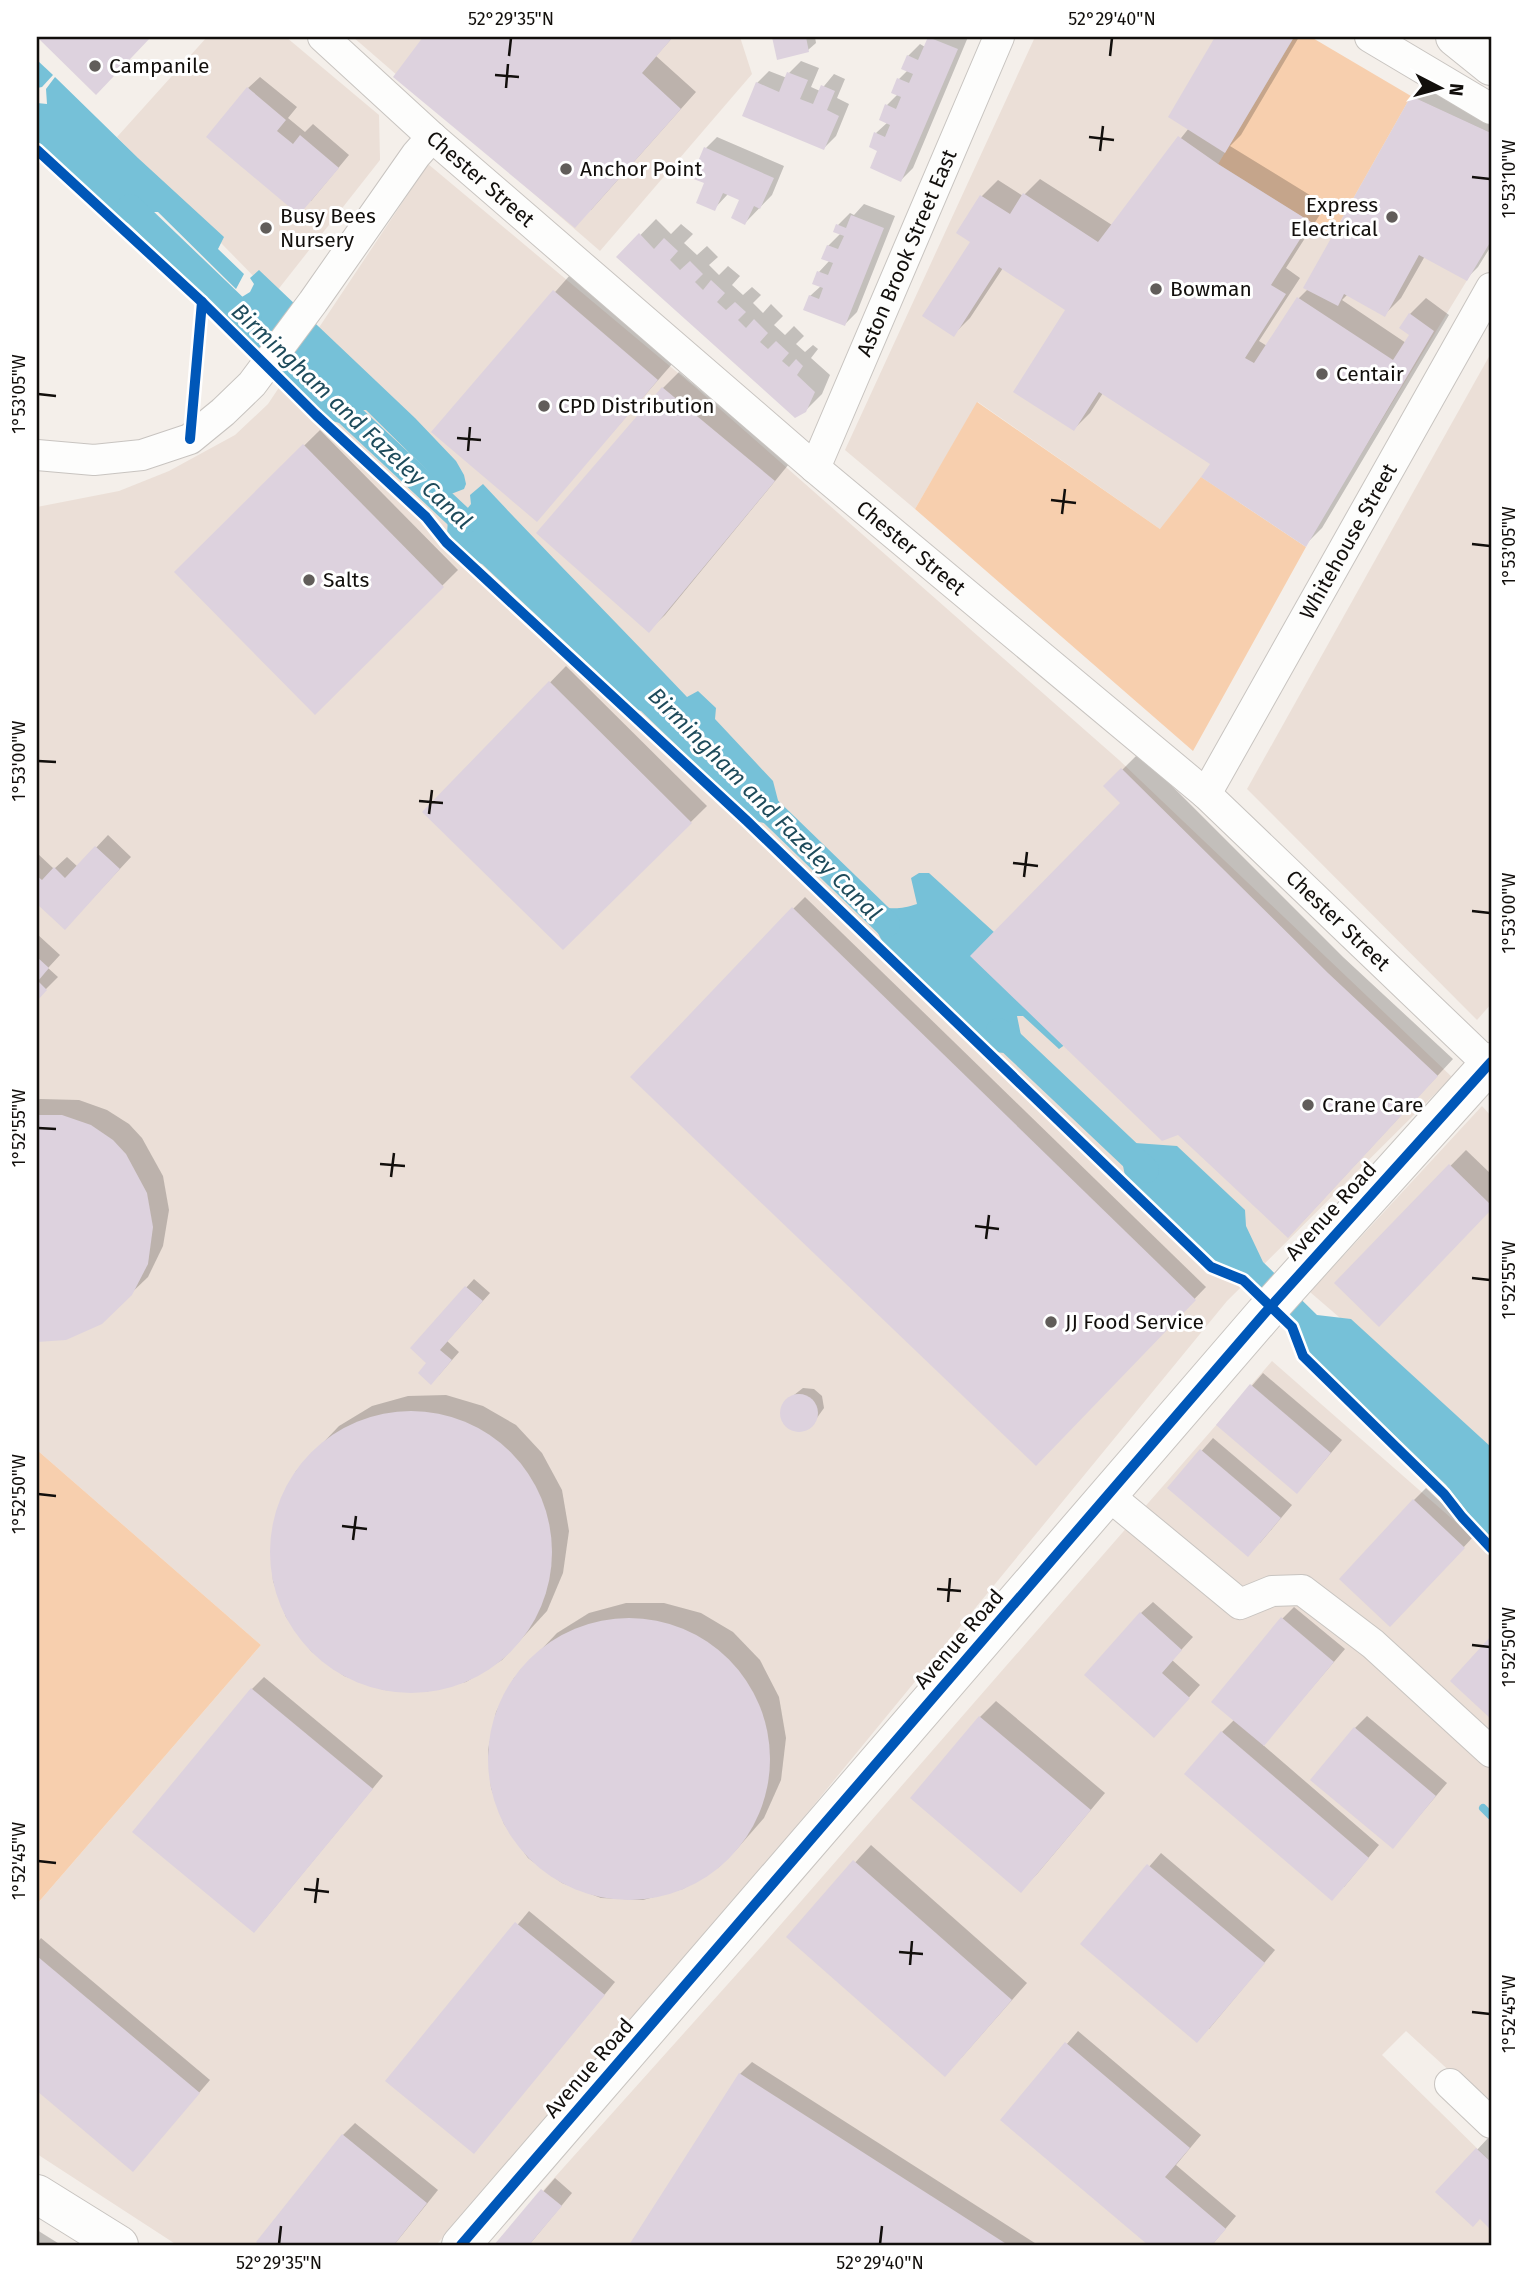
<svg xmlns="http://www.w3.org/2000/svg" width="1528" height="2282" font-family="'Fira Sans',sans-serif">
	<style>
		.built { fill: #ebdfd7 }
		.green { fill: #f7cfae }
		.water { fill: #76c1d8 }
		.shadow { fill: #0003 }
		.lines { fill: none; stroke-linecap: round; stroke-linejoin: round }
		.stream { stroke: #76c1d8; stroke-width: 8 }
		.canal { stroke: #76c1d8; stroke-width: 26 }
		.building { fill: #ddd2de }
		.street-casing { stroke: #c8c4c0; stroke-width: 32 }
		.secondary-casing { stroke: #c8c4c0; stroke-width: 40 }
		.primary-casing { stroke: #c8c4c0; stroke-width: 40 }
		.street { stroke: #fdfdfc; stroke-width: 30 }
		.secondary { stroke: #fdfdfc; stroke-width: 38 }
		.primary { stroke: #fdfdfc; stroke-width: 38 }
		.cycleway-casing { stroke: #fff; stroke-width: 15 }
		.cycleway { stroke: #0057b8; stroke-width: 10 }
		.ticks { fill: none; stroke: #120f0c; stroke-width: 2.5 }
		.poi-dot { fill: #615d5a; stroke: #fff; stroke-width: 2.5 }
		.labels { text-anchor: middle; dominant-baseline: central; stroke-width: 6; stroke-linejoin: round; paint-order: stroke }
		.poi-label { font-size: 21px; fill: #120f0c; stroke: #fff; text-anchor: start }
		.street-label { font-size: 21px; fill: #120f0c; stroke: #fff }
		.water-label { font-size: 23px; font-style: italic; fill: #1e4b5b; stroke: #fff }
		.neatline { fill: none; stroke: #120f0c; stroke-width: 2.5 }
		.ticks-label { font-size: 18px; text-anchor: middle; fill: #120f0c }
	</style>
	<rect width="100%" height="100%" fill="#f4efea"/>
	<!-- built -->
	<g class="built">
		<polygon points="207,37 286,37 379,115 380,160 273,296 117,137"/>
		<polygon points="353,37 740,37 752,74 600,251"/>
		<polygon points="1035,37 1294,37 1218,164 1332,235 1411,96 1491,133 1491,241 1355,464 1160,529 978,402 915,509 845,450"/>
		<polygon points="428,164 696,388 1119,760 1452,1077 1227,1301 658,1995 436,2245 177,2245 37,2154 37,1904 261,1645 37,1450 37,507 119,491 169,471 235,435 268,404"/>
		<polygon points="1491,353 1491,1004 1477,1020 1247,789"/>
		<polygon points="1482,1106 1491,1116 1491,1448 1310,1292"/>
		<polygon points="1272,1361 1491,1553 1491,2109 1406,2031 1382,2055 1491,2162 1491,2245 494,2245 762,1946"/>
	</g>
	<!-- green -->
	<g class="green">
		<polygon points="1294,37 1311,37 1411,96 1332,236 1218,164"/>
		<polygon points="977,402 1160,529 1201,477 1306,547 1193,751 915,509"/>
		<polygon points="37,1450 261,1645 37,1904"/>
	</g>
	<!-- water -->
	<g class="water">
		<polygon points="37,60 53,75 42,87 37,88"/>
		<polygon points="55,77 138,158 224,237 218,249 244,274 236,289 158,212 147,212 155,231 118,220 37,142 37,103 47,104 46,89"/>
		<polygon points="259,270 415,418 456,461 464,475 466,484 464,489 451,494 366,410 360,410 367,430 332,421 321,411 243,334 223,297 237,300 250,292 254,284 250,278"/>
		<path d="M483,484C550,556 620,626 687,697L698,691L716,708L715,719L773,781L781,812L790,831L774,825L755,821L641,711C625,707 600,688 597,672L482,564L471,561L447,535L448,518L437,498L467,509L471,504L470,495Z"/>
		<path d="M919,873H929L995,933L1066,1044L1059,1049L1023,1016H1017L1025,1055L994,1052L882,941L861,900C885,908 893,912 917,904L911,878Z"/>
		<polygon points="1135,1143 1177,1146 1245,1210 1246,1226 1263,1262 1317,1315 1351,1319 1491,1447 1491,1543 1446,1485 1309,1353 1297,1323 1249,1278 1216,1263 1125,1176 1119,1145"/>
	</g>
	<!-- shadow -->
	<g class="shadow">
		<polygon points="38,37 150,37 96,92"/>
		<polygon points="425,37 673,37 656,56 696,92 591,210 396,76"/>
		<polygon points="774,37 815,37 816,43 808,50 779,57"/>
		<polygon points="930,37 968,37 913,168 901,180 880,150 876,133 888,122 887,105 898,94 893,92 899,79 908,70 908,56 920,44 925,47"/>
		<polygon points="1217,37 1299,37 1241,135 1230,146 1326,205 1286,268 1300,278 1259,341 1267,346 1299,298 1308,289 1412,97 1428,81 1491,110 1491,246 1478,267 1466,279 1425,256 1401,298 1385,314 1348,294 1342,300 1406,343 1412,335 1410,314 1426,298 1449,315 1322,528 1306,544 1212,464 1103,393 1090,413 1074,429 1068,309 1003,268 970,318 954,334 972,241 958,232 982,196 998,180 1023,196 1040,179 1112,225 1189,128 1171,116"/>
		<polygon points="801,61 819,68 811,87 820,91 834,74 845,79 837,98 849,104 836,136 824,148 757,83 769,71 787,78 789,73"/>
		<polygon points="260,77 297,107 288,118 305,132 313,124 349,155 311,201 248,88"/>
		<polygon points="717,137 784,166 772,195 745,223 741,199 728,194 714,209 706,183 706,148"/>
		<polygon points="864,204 895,216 857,312 845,324 810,296 821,286 814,283 819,272 830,260 828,246 841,233 838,225 850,213 854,215"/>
		<polygon points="656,219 671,234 681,224 693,234 684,243 697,255 707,246 718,257 709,265 719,275 728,266 740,276 732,285 743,295 752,287 761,295 753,303 763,313 771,304 783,316 774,325 785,335 794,326 804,336 796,344 805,352 813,345 818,349 811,358 830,375 822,394 805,411 619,257"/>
		<polygon points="570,275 673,363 536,520 433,432"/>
		<polygon points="679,372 789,464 665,615 649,630 663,388"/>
		<polygon points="320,430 458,570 315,712 176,572"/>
		<polygon points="566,666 707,806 563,948 425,812"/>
		<polygon points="1139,753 1343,957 1453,1059 1304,1220 1123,803 1106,786"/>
		<polygon points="108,835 131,857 65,928 37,902 37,853 54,869 67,857 78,867"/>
		<polygon points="805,897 1206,1287 1036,1463 793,909"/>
		<polygon points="37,934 60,955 48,968 58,977 37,998"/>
		<polygon points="40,1099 79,1100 107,1110 129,1124 142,1138 163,1176 169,1210 163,1246 148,1277 101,1322 66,1338 37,1340 37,1100"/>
		<polygon points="1466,1150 1491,1174 1491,1208 1379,1324 1336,1283"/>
		<polygon points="474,1279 490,1293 447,1341 459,1352 439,1375 412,1348"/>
		<polygon points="1263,1373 1342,1440 1308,1480 1218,1425"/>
		<polygon points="803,1388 814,1389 822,1396 824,1408 814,1422 804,1430 799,1431 789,1427 783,1418 783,1408 794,1395"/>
		<polygon points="446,1395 483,1406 516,1425 542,1453 562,1490 569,1531 563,1573 547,1611 502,1660 466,1682 425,1692 384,1690 344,1676 311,1651 286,1617 273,1581 271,1543 279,1505 296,1471 339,1426 372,1406 408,1396"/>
		<polygon points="1213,1438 1292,1505 1260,1543 1169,1488"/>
		<polygon points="1426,1488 1475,1535 1402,1613 1414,1500"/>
		<polygon points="1153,1602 1193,1637 1172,1660 1200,1685 1165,1724 1141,1613"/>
		<polygon points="626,1603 664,1603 701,1613 733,1632 760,1660 779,1697 786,1738 781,1780 764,1818 736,1850 719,1867 683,1889 643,1900 601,1898 562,1883 528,1858 504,1824 491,1788 488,1750 496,1712 514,1678 557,1633 589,1613"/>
		<polygon points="1294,1607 1345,1649 1263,1745 1379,1845 1344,1887 1222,1732 1235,1719 1282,1619"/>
		<polygon points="264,1677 383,1776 265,1919 252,1689"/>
		<polygon points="996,1701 1105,1793 1037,1874 1021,1890 912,1798 980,1717"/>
		<polygon points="1367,1716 1447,1783 1404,1834 1355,1728"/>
		<polygon points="871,1845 1027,1983 961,2058 788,1937"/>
		<polygon points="1161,1853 1275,1950 1209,2029 1082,1944"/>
		<polygon points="529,1911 615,1982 474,2152 388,2081"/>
		<polygon points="41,1938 210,2080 133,2170 37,2089 37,1943"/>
		<polygon points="1078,2031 1201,2135 1176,2165 1236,2216 1212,2245 1151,2245 1002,2120"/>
		<polygon points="752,2062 1038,2245 631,2245 740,2074"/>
		<polygon points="355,2123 438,2190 394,2245 263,2245 258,2242 343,2135"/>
		<polygon points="1489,2137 1491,2139 1491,2227 1480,2217 1438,2192"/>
		<polygon points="555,2178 572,2193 529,2245 497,2245"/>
		<polygon points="37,2230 61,2245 37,2245"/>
	</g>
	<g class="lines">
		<!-- stream -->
		<polyline class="stream" points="1483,1808 1491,1816"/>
		<!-- canal -->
		<g class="canal">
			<polyline points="130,207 249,321"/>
			<polyline points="341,407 464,522"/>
			<polyline points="764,805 887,924"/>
			<polyline points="999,1031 1146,1170"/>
		</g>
	</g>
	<!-- building -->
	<g class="building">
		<polygon points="37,37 151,37 96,95"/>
		<polygon points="423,37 673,37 642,73 681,109 575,228 393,77"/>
		<polygon points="772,37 806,37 809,52 777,60"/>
		<polygon points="928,37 958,49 901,182 870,168 877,151 869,147 874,132 885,137 890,125 879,120 885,104 896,109 901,97 891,93 897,78 909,83 913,74 901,69 907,55 918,60"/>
		<polygon points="1215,37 1294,37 1225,153 1168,117"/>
		<polygon points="787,72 808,80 800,99 813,104 821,85 835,91 827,110 839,116 824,150 742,116 756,82 779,92"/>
		<polygon points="247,87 286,120 277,131 293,144 300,135 339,168 299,215 206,137"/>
		<polygon points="1411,96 1491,133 1491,241 1467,281 1419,255 1385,317 1344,294 1338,306 1303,288"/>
		<polygon points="1178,136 1218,164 1311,222 1271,285 1286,294 1245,358 1254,363 1297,297 1393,360 1409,335 1399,328 1409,313 1434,331 1306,547 1201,477 1210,464 1099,392 1074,431 1013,392 1065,310 999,267 954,337 922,316 970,242 956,233 980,195 1010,214 1023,193 1098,242"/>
		<polygon points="704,147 774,178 760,209 754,206 745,225 731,218 739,200 723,193 715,211 696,203 704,183 691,178"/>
		<polygon points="851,215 884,228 845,326 803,310 809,295 819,299 823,288 812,284 817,271 828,275 833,263 821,259 827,245 838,249 844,236 833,232 836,224 846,228"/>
		<polygon points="639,233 654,249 664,238 678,251 670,260 680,270 690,261 703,274 695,282 703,290 711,280 725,293 717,302 726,310 735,302 746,312 738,320 746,328 754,319 768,333 760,342 768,349 776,341 789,353 782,361 789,367 796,359 803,366 797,375 815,392 806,412 795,418 616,257"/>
		<polygon points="553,290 658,380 537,522 431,432"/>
		<polygon points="662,387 775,481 649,633 536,533"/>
		<polygon points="303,444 444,587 315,715 174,572"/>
		<polygon points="549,681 692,823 563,950 422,812"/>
		<polygon points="1121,768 1328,973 1438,1076 1288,1238 1178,1135 1162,1141 970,956 1120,803 1103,786"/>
		<polygon points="95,846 120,869 65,930 37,904 37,876 42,880 54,867 65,878"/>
		<polygon points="792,907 1196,1300 1036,1466 630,1077"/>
		<polygon points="37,957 49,968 38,981 47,990 37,1001"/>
		<polygon points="37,1115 62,1115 91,1125 113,1140 126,1154 147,1193 153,1227 148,1264 132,1295 102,1324 66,1340 37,1342"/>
		<polygon points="1449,1164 1491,1205 1491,1210 1379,1327 1334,1283"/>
		<polygon points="465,1286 483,1301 440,1350 452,1360 431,1385 418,1373 426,1363 410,1348"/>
		<polygon points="1250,1384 1331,1453 1297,1494 1216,1425"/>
		<circle cx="799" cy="1413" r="19"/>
		<circle cx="411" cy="1552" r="141"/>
		<polygon points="1200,1449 1281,1518 1248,1557 1167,1488"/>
		<polygon points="1413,1499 1465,1548 1390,1627 1339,1579"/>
		<polygon points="1140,1612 1182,1650 1162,1673 1190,1698 1154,1738 1084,1675"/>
		<polygon points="1281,1617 1334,1662 1264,1746 1211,1702"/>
		<circle cx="629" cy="1759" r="141"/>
		<polygon points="1491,1636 1491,1719 1450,1681"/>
		<polygon points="251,1688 373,1789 254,1933 132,1832"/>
		<polygon points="979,1716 1091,1810 1021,1893 910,1798"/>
		<polygon points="1354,1727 1436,1796 1393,1849 1310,1780"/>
		<polygon points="1221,1731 1369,1858 1332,1901 1184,1774"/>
		<polygon points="853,1860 1012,2000 945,2077 786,1937"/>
		<polygon points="1147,1864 1265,1963 1197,2043 1080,1944"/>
		<polygon points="515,1922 605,1995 474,2154 385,2081"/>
		<polygon points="37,1956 200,2093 133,2172 37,2091"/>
		<polygon points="1065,2042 1190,2148 1165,2177 1226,2229 1212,2245 1148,2245 1000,2120"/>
		<polygon points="739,2073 1008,2245 629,2245"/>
		<polygon points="342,2134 427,2203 394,2245 260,2245 256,2242"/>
		<polygon points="1476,2148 1491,2162 1491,2230 1480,2219 1473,2227 1435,2192"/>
		<polygon points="541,2189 562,2206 529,2245 494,2245"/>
	</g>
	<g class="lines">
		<defs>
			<g id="street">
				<path id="s1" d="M323,37L432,137L815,468L1206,794L1491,1067"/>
				<polyline points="1370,37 1491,109"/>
				<polyline points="37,455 94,460 142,455 190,439 223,412 252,384 313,302 416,155 432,137"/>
				<path id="s2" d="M815,468L999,37"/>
				<path id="s3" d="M1206,794L1491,288"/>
				<polyline points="1108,1495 1240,1604 1272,1591 1302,1590 1373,1644 1491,1752"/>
				<polyline points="1450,2084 1491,2123"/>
			</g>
			<g id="secondary">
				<polyline points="37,2194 119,2245"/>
				<polyline points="461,2245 1264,1314 1491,1062"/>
			</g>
			<polyline id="primary" points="1455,37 1491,66"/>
		</defs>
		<!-- street casing -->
		<use href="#street" class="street-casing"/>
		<!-- secondary casing -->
		<use href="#secondary" class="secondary-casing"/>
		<!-- primary casing -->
		<use href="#primary" class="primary-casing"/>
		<!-- street -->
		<use href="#street" class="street"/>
		<!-- secondary -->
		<use href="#secondary" class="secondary"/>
		<!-- primary -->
		<use href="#primary" class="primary"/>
		<defs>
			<g id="cycleway">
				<polyline points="37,150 202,302 316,415 426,517 446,542 747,821 1211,1267 1243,1280 1292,1327 1303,1356 1444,1494 1462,1517 1491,1548"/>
				<polyline points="190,439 202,302"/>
				<polyline points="461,2245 1264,1314 1491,1062"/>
			</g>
		</defs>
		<!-- cycleway casing -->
		<use href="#cycleway" class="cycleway-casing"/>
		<!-- cycleway -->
		<use href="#cycleway" class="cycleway"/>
	</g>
	<!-- ticks -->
	<path class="ticks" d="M509,56L511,38M1110,56L1112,38M495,75L519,77M506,88L508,64M1089,137L1114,140M1100,151L1103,126M1472,177L1490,179M38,394L56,396M457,438L481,440M468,451L470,427M1051,500L1076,503M1062,514L1065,489M1472,544L1490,546M38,761L56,762M419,801L443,803M429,814L432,790M1013,863L1038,866M1024,877L1027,852M1472,911L1490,913M38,1128L56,1129M380,1164L405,1166M391,1177L394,1153M975,1226L999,1229M986,1239L989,1215M1472,1278L1490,1280M38,1494L56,1496M342,1526L367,1529M353,1540L356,1516M937,1589L961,1591M948,1602L950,1578M1472,1645L1490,1647M38,1861L56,1863M304,1889L329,1892M315,1903L318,1878M899,1952L923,1954M910,1965L912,1941M1472,2012L1490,2014M279,2244L281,2226M880,2244L882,2226"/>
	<!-- markers -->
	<g class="poi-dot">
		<circle cx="95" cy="66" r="7"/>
		<circle cx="566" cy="169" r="7"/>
		<circle cx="1392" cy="217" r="7"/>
		<circle cx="266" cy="228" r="7"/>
		<circle cx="1156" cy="289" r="7"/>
		<circle cx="1322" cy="374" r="7"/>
		<circle cx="544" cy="406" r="7"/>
		<circle cx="309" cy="580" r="7"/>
		<circle cx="1308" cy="1105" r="7"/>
		<circle cx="1051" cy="1322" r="7"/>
	</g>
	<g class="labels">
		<!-- poi labels -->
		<g class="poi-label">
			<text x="109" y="66">Campanile</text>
			<text x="580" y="169">Anchor Point</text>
			<text x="1378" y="205" text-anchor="end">Express<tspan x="1378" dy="24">Electrical</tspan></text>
			<text x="280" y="216">Busy Bees<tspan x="280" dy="24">Nursery</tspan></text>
			<text x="1170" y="289">Bowman</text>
			<text x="1336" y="374">Centair</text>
			<text x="558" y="406">CPD Distribution</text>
			<text x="323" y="580">Salts</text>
			<text x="1322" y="1105">Crane Care</text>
			<text x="1065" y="1322">JJ Food Service</text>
		</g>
		<!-- street labels -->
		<g class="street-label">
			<text stroke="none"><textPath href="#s1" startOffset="212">Chester Street</textPath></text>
			<text stroke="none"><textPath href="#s2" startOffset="234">Aston Brook Street East</textPath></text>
			<text stroke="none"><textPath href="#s3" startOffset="290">Whitehouse Street</textPath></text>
			<text stroke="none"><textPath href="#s1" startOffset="779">Chester Street</textPath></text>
			<text stroke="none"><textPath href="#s1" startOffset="1346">Chester Street</textPath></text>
			<text transform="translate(1331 1211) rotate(-48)">Avenue Road</text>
			<text transform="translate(959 1639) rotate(-49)">Avenue Road</text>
			<text transform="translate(589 2068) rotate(-49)">Avenue Road</text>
		</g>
		<!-- water labels -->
		<g class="water-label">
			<text transform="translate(352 416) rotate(43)">Birmingham and Fazeley Canal</text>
			<text transform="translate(765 804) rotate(45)">Birmingham and Fazeley Canal</text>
		</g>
	</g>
	<!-- border -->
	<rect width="1528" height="2282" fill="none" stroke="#ffffff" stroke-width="77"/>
	<!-- north arrow -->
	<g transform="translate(1440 88) rotate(96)" stroke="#ffffff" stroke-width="5" paint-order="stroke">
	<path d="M0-5L12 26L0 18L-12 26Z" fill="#120f0c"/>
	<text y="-10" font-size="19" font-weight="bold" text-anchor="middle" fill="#120f0c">N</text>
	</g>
	<rect x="38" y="38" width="1452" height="2206" class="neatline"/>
	<g class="ticks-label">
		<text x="511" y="25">52°29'35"N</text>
		<text x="1112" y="25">52°29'40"N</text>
		<text transform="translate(1509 179) rotate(-90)" y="6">1°53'10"W</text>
		<text transform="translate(19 394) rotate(-90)" y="6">1°53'05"W</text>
		<text transform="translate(1509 546) rotate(-90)" y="6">1°53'05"W</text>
		<text transform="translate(19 761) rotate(-90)" y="6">1°53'00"W</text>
		<text transform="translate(1509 913) rotate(-90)" y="6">1°53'00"W</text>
		<text transform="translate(19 1128) rotate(-90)" y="6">1°52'55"W</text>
		<text transform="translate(1509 1280) rotate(-90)" y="6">1°52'55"W</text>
		<text transform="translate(19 1494) rotate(-90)" y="6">1°52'50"W</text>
		<text transform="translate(1509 1647) rotate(-90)" y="6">1°52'50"W</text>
		<text transform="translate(19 1861) rotate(-90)" y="6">1°52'45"W</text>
		<text transform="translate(1509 2014) rotate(-90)" y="6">1°52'45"W</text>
		<text x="279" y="2269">52°29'35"N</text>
		<text x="880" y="2269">52°29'40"N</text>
	</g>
</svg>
